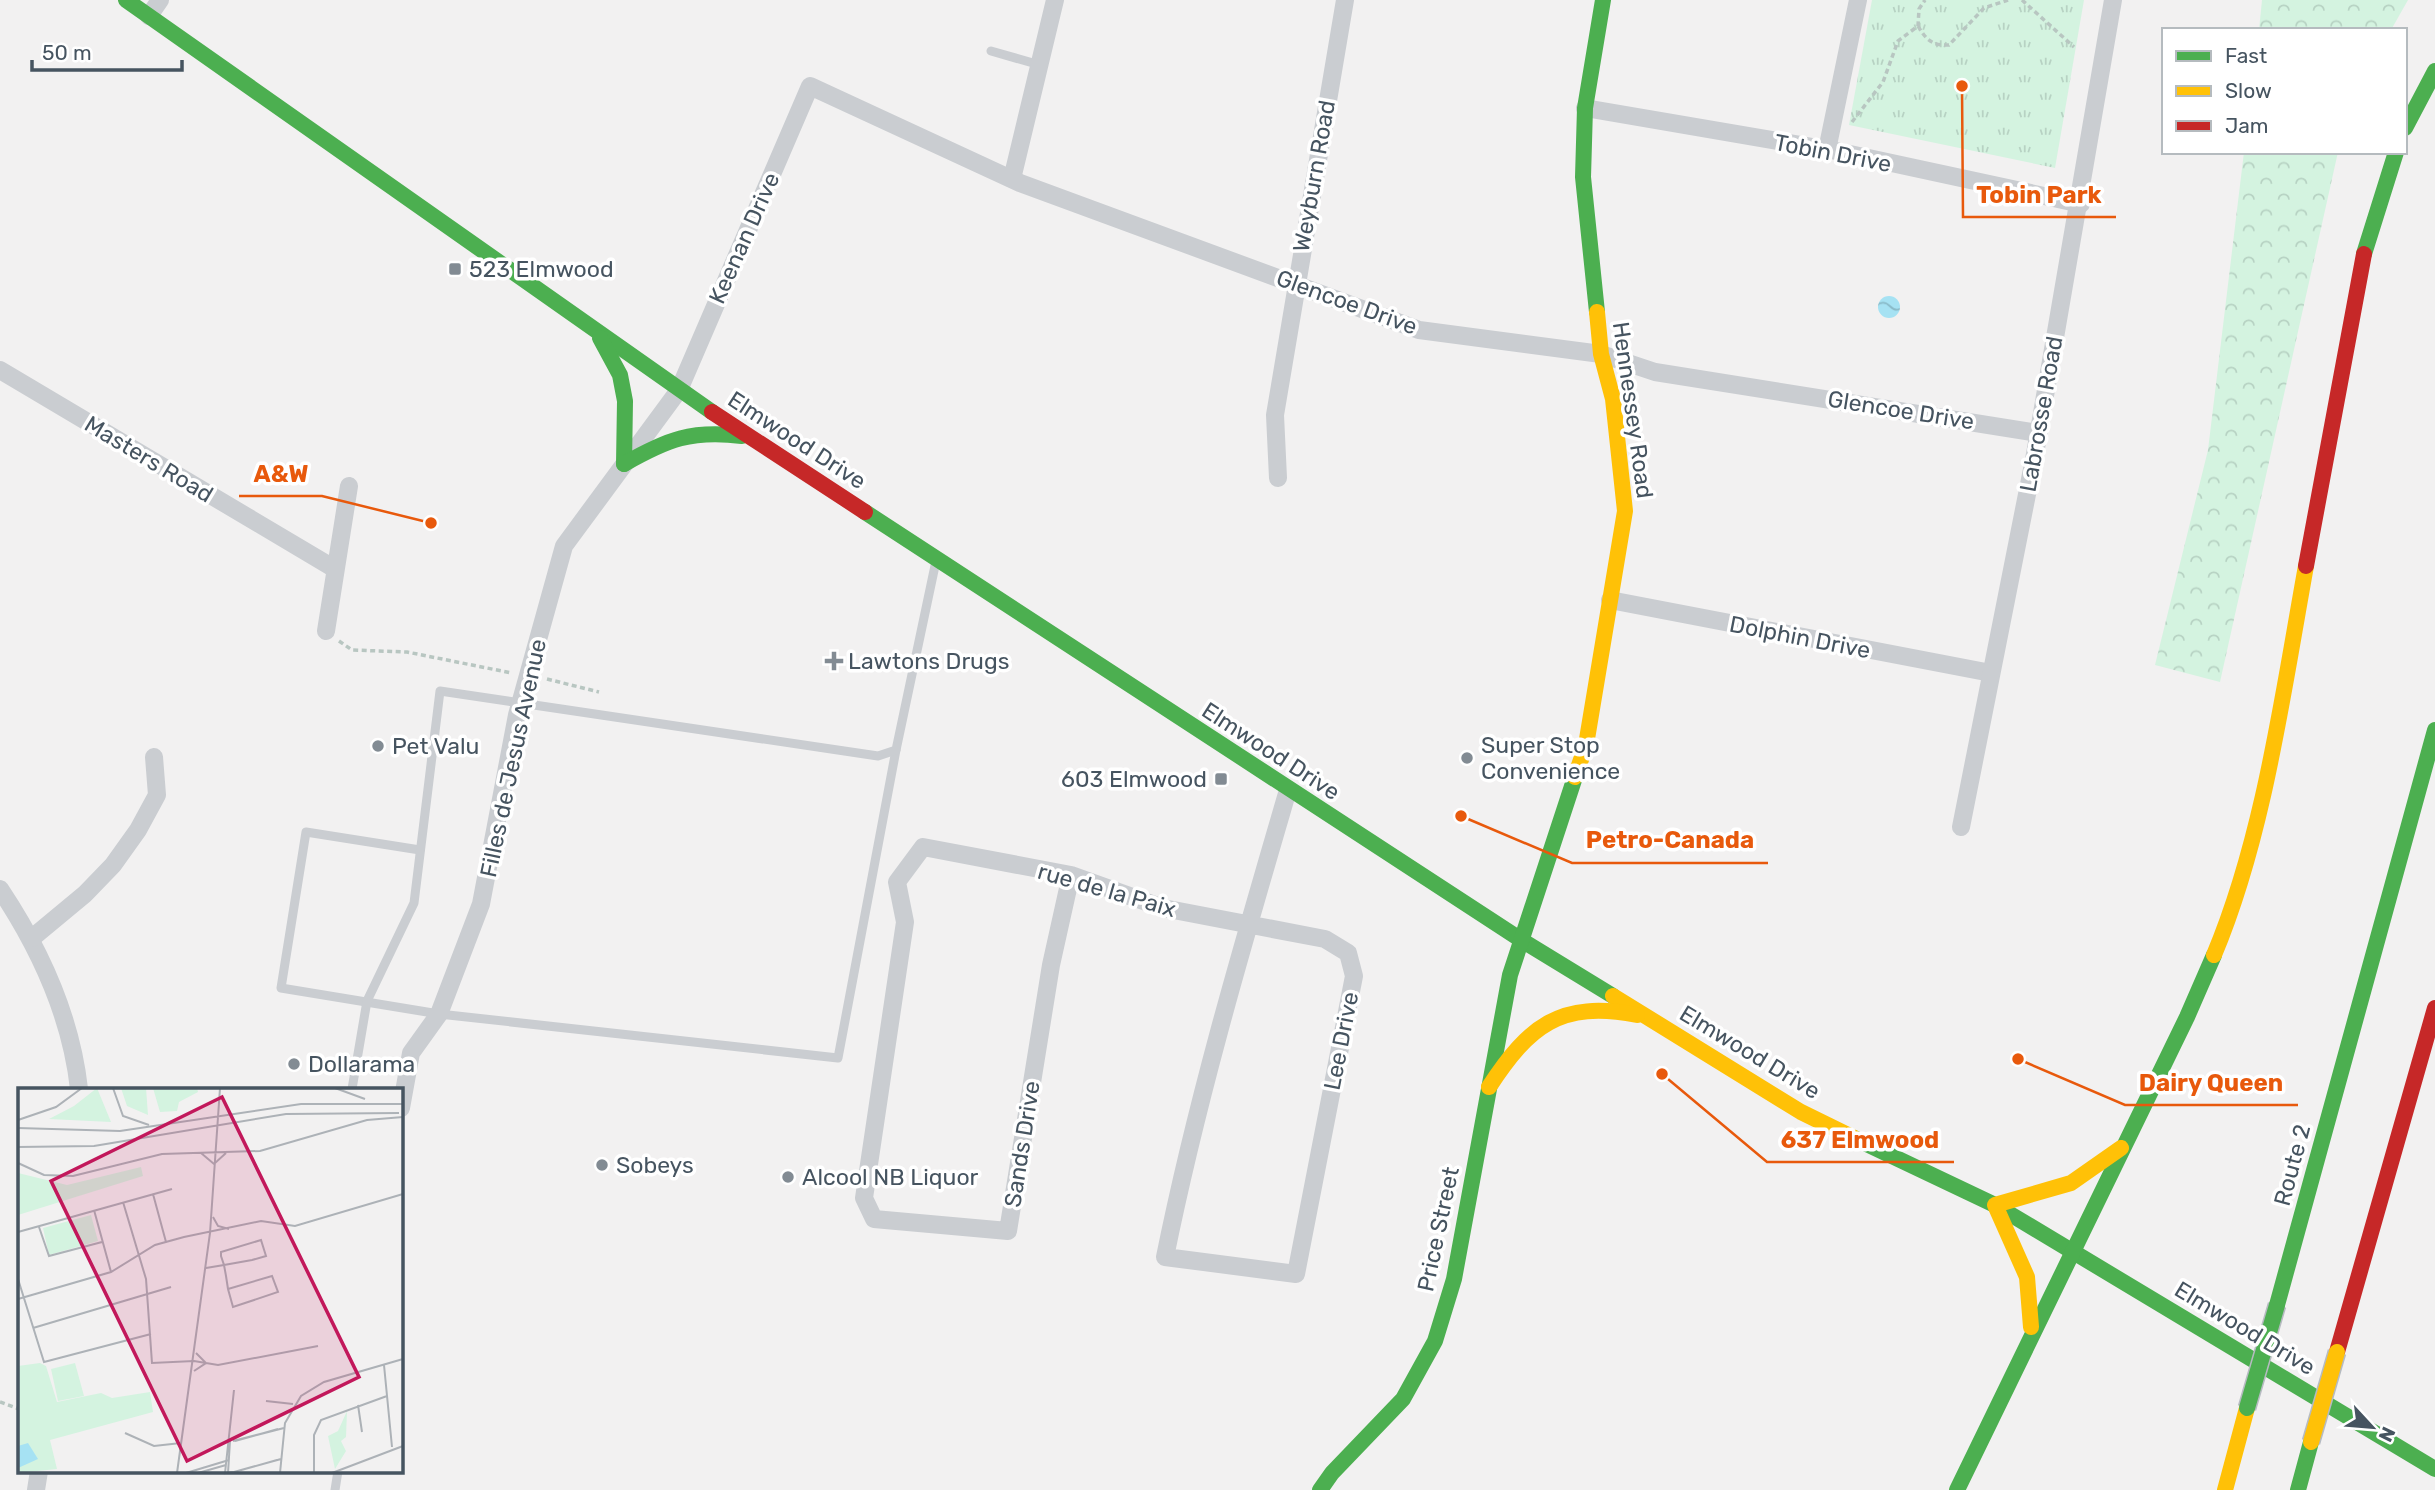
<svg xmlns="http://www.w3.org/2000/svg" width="2435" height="1490" font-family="Rubik,sans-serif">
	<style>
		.forest { fill: url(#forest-crowns) }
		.park { fill: url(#park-tufts) }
		.water { fill: url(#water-waves) }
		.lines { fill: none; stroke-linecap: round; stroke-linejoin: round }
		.path { stroke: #b8c6c1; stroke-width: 3.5; stroke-dasharray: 5 3.5; stroke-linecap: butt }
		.lane { stroke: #cacdd1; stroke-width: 9 }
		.street { stroke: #cacdd1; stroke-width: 18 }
		.fast { stroke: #4caf50; stroke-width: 16 }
		.slow { stroke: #ffc107; stroke-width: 16 }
		.jam { stroke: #c62828; stroke-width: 16 }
		.fast-bridge-casing { stroke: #b6bbc1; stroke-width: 19; stroke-linecap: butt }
		.slow-bridge-casing { stroke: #b6bbc1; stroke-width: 19; stroke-linecap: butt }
		.fast-bridge { stroke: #4caf50; stroke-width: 16 }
		.slow-bridge { stroke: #ffc107; stroke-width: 16 }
		.poi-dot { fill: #828b93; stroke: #fff; stroke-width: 2.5 }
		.labels { text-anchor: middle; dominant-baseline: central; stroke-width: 7; stroke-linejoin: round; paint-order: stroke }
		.street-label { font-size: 23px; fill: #465460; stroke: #fff }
		.poi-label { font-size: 23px; fill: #465460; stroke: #fff; text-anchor: start }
		.inset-road { fill: none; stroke: #adb2b7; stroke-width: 2 }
		.view { fill: #c2185b; fill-opacity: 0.15; stroke: #c2185b; stroke-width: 3.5 }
		.inset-edge { fill: none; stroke: #465460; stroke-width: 3.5 }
		.leader { fill: none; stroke: #e8590c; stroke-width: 2.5 }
		.callout-dot { fill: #e8590c; stroke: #fff; stroke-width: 2.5 }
		.callout-label { font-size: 24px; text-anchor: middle; font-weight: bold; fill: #e8590c; stroke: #fff; stroke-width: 7; stroke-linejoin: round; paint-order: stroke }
	</style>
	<defs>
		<pattern id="forest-crowns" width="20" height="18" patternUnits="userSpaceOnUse" patternTransform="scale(1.75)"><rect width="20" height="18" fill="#d4f3e0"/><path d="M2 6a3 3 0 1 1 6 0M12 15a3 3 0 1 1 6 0" fill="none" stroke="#b7d2c3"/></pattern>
		<pattern id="park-tufts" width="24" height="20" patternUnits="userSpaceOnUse" patternTransform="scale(1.75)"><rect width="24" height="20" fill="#d4f3e0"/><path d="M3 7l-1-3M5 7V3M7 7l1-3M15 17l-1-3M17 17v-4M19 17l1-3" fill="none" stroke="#b7d2c3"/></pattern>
		<pattern id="water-waves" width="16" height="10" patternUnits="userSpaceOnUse" patternTransform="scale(1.75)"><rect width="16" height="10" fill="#a6e2f3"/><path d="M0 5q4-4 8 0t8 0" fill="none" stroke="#89bac8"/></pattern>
	</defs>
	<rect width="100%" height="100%" fill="#f2f1f1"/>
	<!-- forest -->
	<g class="forest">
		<polygon points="2262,0 2408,0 2391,30 2259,30"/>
		<polygon points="2244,152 2338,152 2220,682 2155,665 2208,450"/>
	</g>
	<!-- park -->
	<polygon class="park" points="1872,0 2084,0 2055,168 1849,125"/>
	<!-- water -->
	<circle class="water" cx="1889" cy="307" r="11"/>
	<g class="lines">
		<!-- path -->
		<g class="path">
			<polyline points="2022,0 2074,47"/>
			<path d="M1918,26C1926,40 1933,46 1949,45L1984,8L2008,0"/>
			<polyline points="1852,122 1883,82 1898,41 1918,26 1919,9 1925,0"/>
			<polyline points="339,641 352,650 407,652 512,673"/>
			<polyline points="547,679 599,692"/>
			<polyline points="0,1402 19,1409"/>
		</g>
		<!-- lane -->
		<g class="lane">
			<polyline points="991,51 1040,65"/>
			<polyline points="420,850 306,832 281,988 439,1014 838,1058 896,750"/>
			<polyline points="352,1089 367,1001 414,903 440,691 878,756 896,750 936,561"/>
			<polyline points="335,1490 338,1471"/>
		</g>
		<!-- street -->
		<g class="street">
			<polyline points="149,16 160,0"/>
			<polyline points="1585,108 1836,151 2081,204"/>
			<polyline points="1827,150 1858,0"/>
			<polyline points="1012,179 1055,0"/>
			<polyline points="0,370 335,569"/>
			<polyline points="1278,478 1275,415 1345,0"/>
			<polyline points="1610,600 1991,673"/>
			<polyline points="326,631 349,486"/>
			<polyline points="1961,827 2035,454 2113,0"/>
			<path d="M1071,875L1051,965L1008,1231L874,1219L864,1198L905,922L897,882L923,847L1071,875L1163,908L1325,939L1348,953L1354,976L1296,1274L1165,1257C1197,1099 1243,944 1288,790"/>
			<path d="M0,889C40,949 71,1016 79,1089"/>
			<polyline points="32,938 85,894 113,865 138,830 157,795 154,757"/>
			<polyline points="401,1108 411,1053 439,1014 481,904 517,715 564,546 679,390 810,86 1020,183 1419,330 1601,354 1655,372 2038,433"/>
			<polyline points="36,1490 39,1471"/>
		</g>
		<!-- fast -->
		<g class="fast">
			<polyline points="126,0 712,412"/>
			<polyline points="2405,128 2435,71"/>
			<polyline points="2364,254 2396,152"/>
			<polyline points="1597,312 1583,177 1585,108 1603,0"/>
			<polyline points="600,338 620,375 625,401 624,464"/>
			<path d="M624,464C668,439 691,430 742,436"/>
			<polyline points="865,512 1523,941 1613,996"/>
			<polyline points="1854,1138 1995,1205 2435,1469"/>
			<polyline points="2277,1305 2435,730"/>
			<polyline points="1320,1490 1332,1473 1403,1399 1435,1341 1454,1279 1510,975 1575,777"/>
			<polyline points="1957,1490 2187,1017 2214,955"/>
			<polyline points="2298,1490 2311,1442"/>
		</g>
		<!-- slow -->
		<g class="slow">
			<polyline points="1575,777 1586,745 1625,511 1613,399 1601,354 1597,312"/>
			<path d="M2214,955C2264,836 2283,692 2306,566"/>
			<polyline points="1613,996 1801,1112 1854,1138"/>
			<path d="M1489,1087C1529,1026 1560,1000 1637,1015"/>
			<polyline points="2031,1327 2027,1277 1995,1205 2071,1183 2121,1148"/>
			<polyline points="2225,1490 2247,1408"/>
		</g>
		<!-- jam -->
		<g class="jam">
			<polyline points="712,412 865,512"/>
			<polyline points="2306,566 2364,254"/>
			<polyline points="2337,1352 2435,1008"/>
		</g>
		<defs>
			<polyline id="fast-bridge" points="2247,1408 2277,1305"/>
			<polyline id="slow-bridge" points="2311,1442 2337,1352"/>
		</defs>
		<!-- fast-bridge casing -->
		<use href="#fast-bridge" class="fast-bridge-casing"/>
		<!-- slow-bridge casing -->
		<use href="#slow-bridge" class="slow-bridge-casing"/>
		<!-- fast-bridge -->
		<use href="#fast-bridge" class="fast-bridge"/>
		<!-- slow-bridge -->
		<use href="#slow-bridge" class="slow-bridge"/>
	</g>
	<!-- markers -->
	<g class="poi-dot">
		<rect x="448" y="262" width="14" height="14" rx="3.5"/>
		<path d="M830.5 650.5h7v7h7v7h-7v7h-7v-7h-7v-7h7z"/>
		<circle cx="378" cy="746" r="7"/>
		<circle cx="1467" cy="758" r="7"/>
		<rect x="1214" y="772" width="14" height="14" rx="3.5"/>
		<circle cx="294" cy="1064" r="7"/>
		<circle cx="602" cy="1165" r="7"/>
		<circle cx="788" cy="1177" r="7"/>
	</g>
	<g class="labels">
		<!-- street labels -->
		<g class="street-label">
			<text transform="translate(1833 153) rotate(11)">Tobin Drive</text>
			<text transform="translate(1314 176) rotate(-80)">Weyburn Road</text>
			<text transform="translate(744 238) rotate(-66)">Keenan Drive</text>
			<text transform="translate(1347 302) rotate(20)">Glencoe Drive</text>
			<text transform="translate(1633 410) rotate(82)">Hennessey Road</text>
			<text transform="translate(1901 410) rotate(9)">Glencoe Drive</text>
			<text transform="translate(2041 414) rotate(-80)">Labrosse Road</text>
			<text transform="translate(797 440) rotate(33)">Elmwood Drive</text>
			<text transform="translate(149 459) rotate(31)">Masters Road</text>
			<text transform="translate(1800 637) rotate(11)">Dolphin Drive</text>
			<text transform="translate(1271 751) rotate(33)">Elmwood Drive</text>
			<text transform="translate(513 758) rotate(-78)">Filles de Jesus Avenue</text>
			<text transform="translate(1107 890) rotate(16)">rue de la Paix</text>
			<text transform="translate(1341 1041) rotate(-79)">Lee Drive</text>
			<text transform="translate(1750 1052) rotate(31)">Elmwood Drive</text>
			<text transform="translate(1022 1144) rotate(-81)">Sands Drive</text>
			<text transform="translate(2292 1165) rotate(-75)">Route 2</text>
			<text transform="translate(1438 1229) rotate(-78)">Price Street</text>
			<text transform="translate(2245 1328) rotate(31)">Elmwood Drive</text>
		</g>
		<!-- poi labels -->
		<g class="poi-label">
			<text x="469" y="269">523 Elmwood</text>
			<text x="848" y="661">Lawtons Drugs</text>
			<text x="1481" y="745">Super Stop<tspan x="1481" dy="26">Convenience</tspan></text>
			<text x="392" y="746">Pet Valu</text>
			<text x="1207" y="779" text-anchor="end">603 Elmwood</text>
			<text x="308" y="1064">Dollarama</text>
			<text x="616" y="1165">Sobeys</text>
			<text x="802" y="1177">Alcool NB Liquor</text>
		</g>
	</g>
	<!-- overview -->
	<g transform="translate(18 1088)">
		<rect width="385" height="385" fill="#f2f1f1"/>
		<path d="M57,275L66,308L40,313L33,281Z" fill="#d4f3e0"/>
		<path d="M79,0L93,34L31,31L56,18ZM103,0H128L130,27L109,18ZM135,0H179L180,4L161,14L159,23L142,24ZM123,79L125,88L0,127V85L49,97ZM22,275L28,278L39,314L83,305L94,310L132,304L135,324L32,352L39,381L0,385V278Z" fill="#d4f3e0"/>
		<path d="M73,127L80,153L31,167L25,140ZM329,323L328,349L323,353L328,363L317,381L310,348L320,343Z" fill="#d4f3e0"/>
		<path d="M10,355L20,371L0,380V358Z" fill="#a6e2f3"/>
		<path class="inset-road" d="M95,0L105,28L131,37M317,0L347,11M0,32L38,19L64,0M0,40L102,43L283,16H385M0,59L76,58L268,26L381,25M183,65L196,76L208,65M0,75L26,87L55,88L144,66L242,63L349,32L385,29M135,106L148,154M105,114L128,191L134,275L176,273L200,277L300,258M76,122L93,184M195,129L200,138L211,141M21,139L31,168L84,154M0,144L154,101M188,180L206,177L234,172L248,168L243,152L203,164V168L206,177L208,188L210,201L215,219L260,204L254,188L210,201M0,191L26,274L133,246M0,211L93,184L137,157L166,149L243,133L277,138L385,106M15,240L153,199M366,277L374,359M176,283L188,275L178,265M216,302L207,385L216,384M248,313L275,316M340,317L344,344M107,345L136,358L163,355M215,353L266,340M217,353L260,341M259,372L216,384L263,371M159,385L192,145L202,0M168,385L211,372M180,385L208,377M210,385L212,353M262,385L267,335L283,308L306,294L385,271M296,385V347L303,332L369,308M314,385L385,358"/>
		<path class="view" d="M204,9L341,289L169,373L33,93Z"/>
		<rect width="385" height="385" class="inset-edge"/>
	</g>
	<!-- callouts -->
	<path class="leader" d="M1962 86L1963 217H2116M431 523L322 496H239M1461 816L1572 863H1768M2018 1059L2125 1105H2298M1662 1074L1767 1162H1954"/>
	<g class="callout-dot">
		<circle cx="1962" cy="86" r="7"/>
		<circle cx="431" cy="523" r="7"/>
		<circle cx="1461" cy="816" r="7"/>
		<circle cx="2018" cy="1059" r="7"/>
		<circle cx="1662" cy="1074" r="7"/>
	</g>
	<g class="callout-label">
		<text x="2039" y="203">Tobin Park</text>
		<text x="281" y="482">A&amp;W</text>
		<text x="1670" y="848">Petro-Canada</text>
		<text x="2211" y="1091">Dairy Queen</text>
		<text x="1860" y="1148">637 Elmwood</text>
	</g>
	<!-- legend -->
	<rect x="2162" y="28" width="245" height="126" fill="#ffffff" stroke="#b5bbbf" stroke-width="2"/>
	<rect x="2176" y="51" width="35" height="10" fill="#4caf50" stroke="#b5bbbf" stroke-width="2"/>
	<text x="2225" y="63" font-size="21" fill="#465460">Fast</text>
	<rect x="2176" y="86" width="35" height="10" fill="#ffc107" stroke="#b5bbbf" stroke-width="2"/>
	<text x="2225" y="98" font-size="21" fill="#465460">Slow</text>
	<rect x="2176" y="121" width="35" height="10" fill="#c62828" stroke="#b5bbbf" stroke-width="2"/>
	<text x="2225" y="133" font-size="21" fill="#465460">Jam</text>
	<!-- north arrow -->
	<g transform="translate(2372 1427) rotate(116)" stroke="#ffffff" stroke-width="5" paint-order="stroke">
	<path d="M0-5L12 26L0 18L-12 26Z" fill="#465460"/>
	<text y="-10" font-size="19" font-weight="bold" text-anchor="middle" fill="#465460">N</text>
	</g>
	<!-- scale -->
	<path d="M32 60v10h150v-10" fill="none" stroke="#465460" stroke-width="3.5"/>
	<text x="42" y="60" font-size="21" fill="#465460" stroke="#ffffff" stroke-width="5" paint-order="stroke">50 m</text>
</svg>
